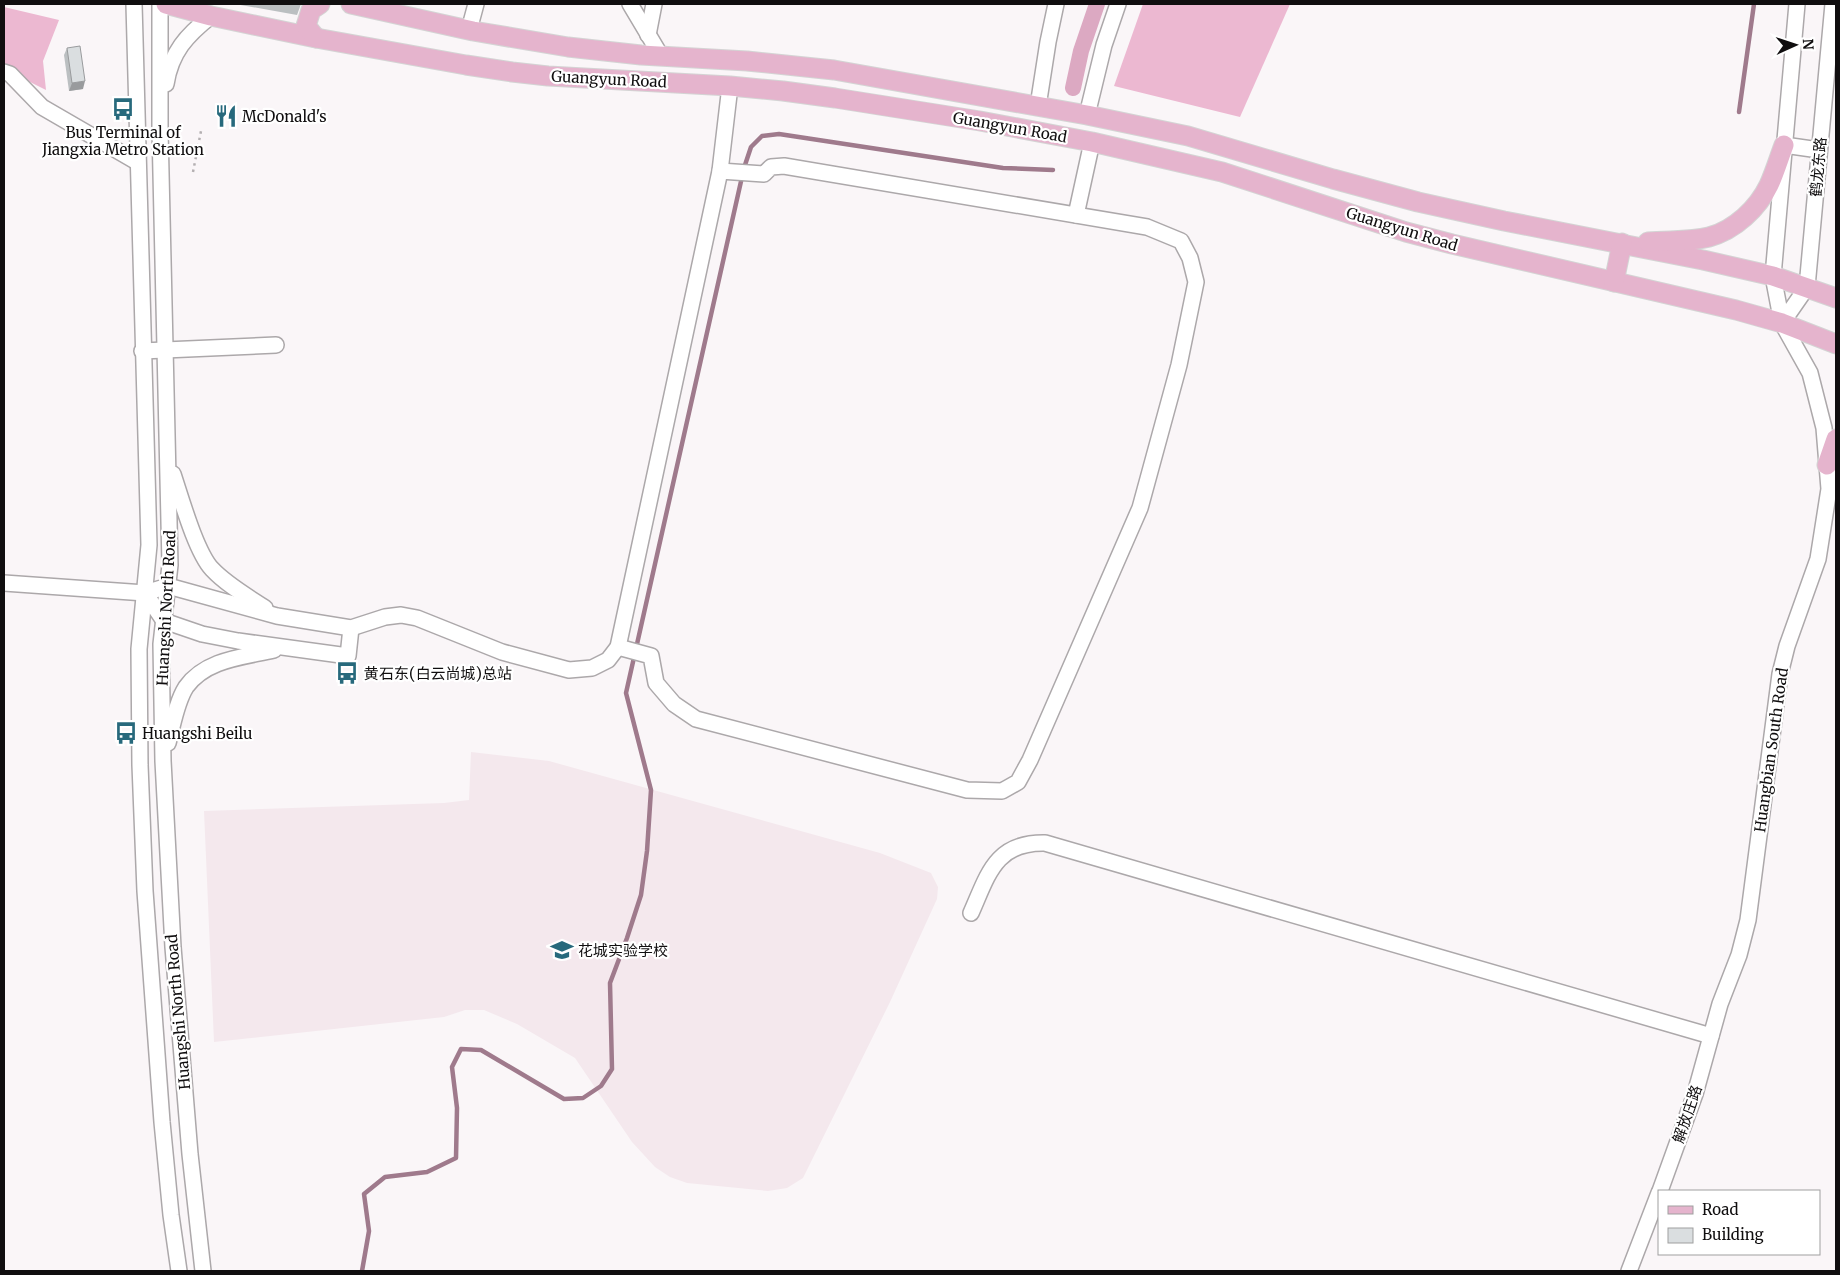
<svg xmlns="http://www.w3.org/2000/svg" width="1840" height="1275" font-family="Merriweather,'Noto Sans SC',serif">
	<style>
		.built { fill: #f4e8ed }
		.forest { fill: #ecb8d1 }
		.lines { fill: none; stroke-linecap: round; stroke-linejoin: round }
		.stream { stroke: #9f7a8c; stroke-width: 4.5 }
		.canal { stroke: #dca9c2; stroke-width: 16 }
		.minor-casing { stroke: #aca8aa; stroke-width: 18 }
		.major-casing { stroke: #d4d4d4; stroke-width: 21 }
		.path { stroke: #b4b0b2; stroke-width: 2.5; stroke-dasharray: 2.5 4; stroke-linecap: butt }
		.minor { stroke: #fff; stroke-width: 15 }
		.major { stroke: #e5b4cd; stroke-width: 19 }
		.wall { fill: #bbbfc1 }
		.shaded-wall { fill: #999b9d }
		.building { fill: #dadee0; stroke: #999b9d }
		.labels { text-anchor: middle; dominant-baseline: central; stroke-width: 4.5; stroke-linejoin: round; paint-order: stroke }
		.street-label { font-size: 15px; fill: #100e0f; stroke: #fff }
		.poi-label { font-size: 15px; fill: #100e0f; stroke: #fff; text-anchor: start }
	</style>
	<rect width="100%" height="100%" fill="#faf6f8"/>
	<!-- built -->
	<polygon class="built" points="471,752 549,761 880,853 931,873 938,887 937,899 890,1002 803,1178 787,1188 768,1191 687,1183 670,1177 655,1167 632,1142 575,1058 517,1024 484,1010 465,1010 444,1017 214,1042 204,811 444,803 469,800"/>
	<!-- forest -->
	<g class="forest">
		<polygon points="1143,4 1290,4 1240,117 1114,86"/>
		<polygon points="4,7 59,20 43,61 46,90 4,69"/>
	</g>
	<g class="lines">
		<!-- stream -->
		<g class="stream">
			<polyline points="1739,112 1754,4"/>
			<polyline points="362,1271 369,1231 364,1194 385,1177 427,1172 456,1158 457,1108 452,1067 461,1049 481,1050 564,1099 583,1098 601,1086 612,1069 610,983 627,938 641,895 647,851 651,790 626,693 744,168 751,147 762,136 779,134 1003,168 1053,170"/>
		</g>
		<!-- canal -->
		<polyline class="canal" points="1073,88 1081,51 1097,4"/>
		<defs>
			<g id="minor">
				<polyline points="134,4 149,545 139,649 140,765 145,891 162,1122 171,1215 179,1271"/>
				<polyline points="160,4 160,130 170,565 161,644 163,761 173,947 190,1154 203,1271"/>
				<polyline points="630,4 661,56"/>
				<polyline points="469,30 476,4"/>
				<polyline points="648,35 654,4"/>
				<polyline points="4,72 10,74 42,107 137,162"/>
				<path d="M166,84C171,52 187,35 211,16"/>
				<polyline points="1038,106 1048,42 1056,4"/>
				<polyline points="1087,115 1104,45 1118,4"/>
				<polyline points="1784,145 1819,150"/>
				<polyline points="1076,215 1092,142"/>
				<polyline points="1782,323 1807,287 1833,4"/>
				<polyline points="142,351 276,345"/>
				<path d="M173,474C181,498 196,552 212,569C227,585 247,596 265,608"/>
				<polyline points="4,583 145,593 168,586 277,616 351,628 385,617 401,615 417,618 502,652 569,670 592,668 608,660 618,647 720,171 730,86"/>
				<polyline points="145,593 164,621 202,634 238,641 348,656 351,628"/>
				<polyline points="618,647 651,656 656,683 674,704 696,719 967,790 1002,791 1018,782 1030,760 1140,508 1179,365 1196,282 1190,258 1181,241 1147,227 784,166 771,167 764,174 720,171"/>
				<path d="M168,743C173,725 176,703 186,687C206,659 244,657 274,650"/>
				<path d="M971,913C988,875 995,842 1045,843L1711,1036"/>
				<polyline points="1660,1191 1695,1094 1720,1004 1739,955 1748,920 1780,674 1787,646 1818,559 1829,489 1824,428 1810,373 1782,323 1773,276 1797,4"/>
				<polyline points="1629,1271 1659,1193"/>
			</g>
			<g id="major">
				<polyline points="166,4 211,16 316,38 466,65 512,72 548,76 730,86 783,91 835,98 980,121 1092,142 1222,172 1406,232 1452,244 1736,310 1782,323 1836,344"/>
				<polyline points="351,4 473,31 568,47 641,55 747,61 834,70 1087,115 1188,136 1333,179 1418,202 1504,221 1703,260 1773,276 1836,298"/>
				<polyline points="316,38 306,26 311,10 320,4"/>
				<path d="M1648,242C1668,240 1690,242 1709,237C1735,230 1758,208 1769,185C1775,172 1779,158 1784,145"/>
				<polyline points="1614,282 1622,243"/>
				<polyline points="1827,465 1836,439"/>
			</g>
		</defs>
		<!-- minor casing -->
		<use href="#minor" class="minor-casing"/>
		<!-- major casing -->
		<use href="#major" class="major-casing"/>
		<!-- path -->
		<polyline class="path" points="193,172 201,131"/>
		<!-- minor -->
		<use href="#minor" class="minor"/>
		<!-- major -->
		<use href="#major" class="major"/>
	</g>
	<!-- wall -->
	<g class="wall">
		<polygon points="235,4 301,4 297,15"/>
		<polygon points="67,48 83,89 69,91 64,55"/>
	</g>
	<!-- shaded-wall -->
	<polygon class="shaded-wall" points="85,81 83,89 69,91 72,83"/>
	<!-- building -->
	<polygon class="building" points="80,46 85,81 72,83 67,48"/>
	<!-- icons -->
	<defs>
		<symbol id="bus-bare" viewBox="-9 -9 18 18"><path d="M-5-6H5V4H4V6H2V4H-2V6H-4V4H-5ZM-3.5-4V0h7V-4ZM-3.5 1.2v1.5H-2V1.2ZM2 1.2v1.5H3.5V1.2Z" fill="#27697c" stroke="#fff" stroke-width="2.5" paint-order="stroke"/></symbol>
		<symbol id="restaurant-bare" viewBox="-9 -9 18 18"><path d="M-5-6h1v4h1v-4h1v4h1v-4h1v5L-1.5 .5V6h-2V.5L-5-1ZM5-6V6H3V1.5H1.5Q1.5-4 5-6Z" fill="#27697c" stroke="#fff" stroke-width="2.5" paint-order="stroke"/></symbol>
		<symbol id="school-bare" viewBox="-9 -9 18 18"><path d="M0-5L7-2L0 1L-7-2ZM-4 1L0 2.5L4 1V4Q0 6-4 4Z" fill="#27697c" stroke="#fff" stroke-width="2.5" paint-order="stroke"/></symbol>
	</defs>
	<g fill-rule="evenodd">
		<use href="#bus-bare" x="107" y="93" width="32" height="32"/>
		<use href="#restaurant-bare" x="210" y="100" width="32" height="32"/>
		<use href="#bus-bare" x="331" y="657" width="32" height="32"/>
		<use href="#bus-bare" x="110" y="717" width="32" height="32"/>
		<use href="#school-bare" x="546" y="934" width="32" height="32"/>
	</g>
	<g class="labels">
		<!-- street labels -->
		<g class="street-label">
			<text transform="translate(609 79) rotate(3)">Guangyun Road</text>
			<text transform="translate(1010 127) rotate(10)">Guangyun Road</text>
			<text transform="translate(1818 167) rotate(-85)">鹤龙东路</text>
			<text transform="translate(1402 229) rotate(17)">Guangyun Road</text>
			<text transform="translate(166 608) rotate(-87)">Huangshi North Road</text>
			<text transform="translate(1771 750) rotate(-82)">Huangbian South Road</text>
			<text transform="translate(178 1012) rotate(-95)">Huangshi North Road</text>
			<text transform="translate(1687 1114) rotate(-71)">解放庄路</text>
		</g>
		<!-- poi labels -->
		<g class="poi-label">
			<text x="242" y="116">McDonald's</text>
			<text x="123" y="132" text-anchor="middle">Bus Terminal of<tspan x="123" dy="17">Jiangxia Metro Station</tspan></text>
			<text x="364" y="673">黄石东(白云尚城)总站</text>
			<text x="142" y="733">Huangshi Beilu</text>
			<text x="578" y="950">花城实验学校</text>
		</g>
	</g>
	<!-- border -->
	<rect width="1840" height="1275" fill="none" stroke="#100e0f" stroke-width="10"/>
	<!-- legend -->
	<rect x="1658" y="1190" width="162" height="65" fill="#ffffff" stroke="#9f9f9f"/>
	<rect x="1668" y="1206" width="25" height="8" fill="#e5b4cd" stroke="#9f9f9f"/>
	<text x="1702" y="1215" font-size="15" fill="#100e0f">Road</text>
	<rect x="1668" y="1228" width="25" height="15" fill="#dadee0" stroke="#9f9f9f"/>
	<text x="1702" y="1240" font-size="15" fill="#100e0f">Building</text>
	<!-- north arrow -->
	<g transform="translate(1795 45) rotate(87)" stroke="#ffffff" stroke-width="4" paint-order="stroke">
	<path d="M0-4L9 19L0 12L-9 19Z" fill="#100e0f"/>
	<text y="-8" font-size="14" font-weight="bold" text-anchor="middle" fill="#100e0f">N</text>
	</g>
</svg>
